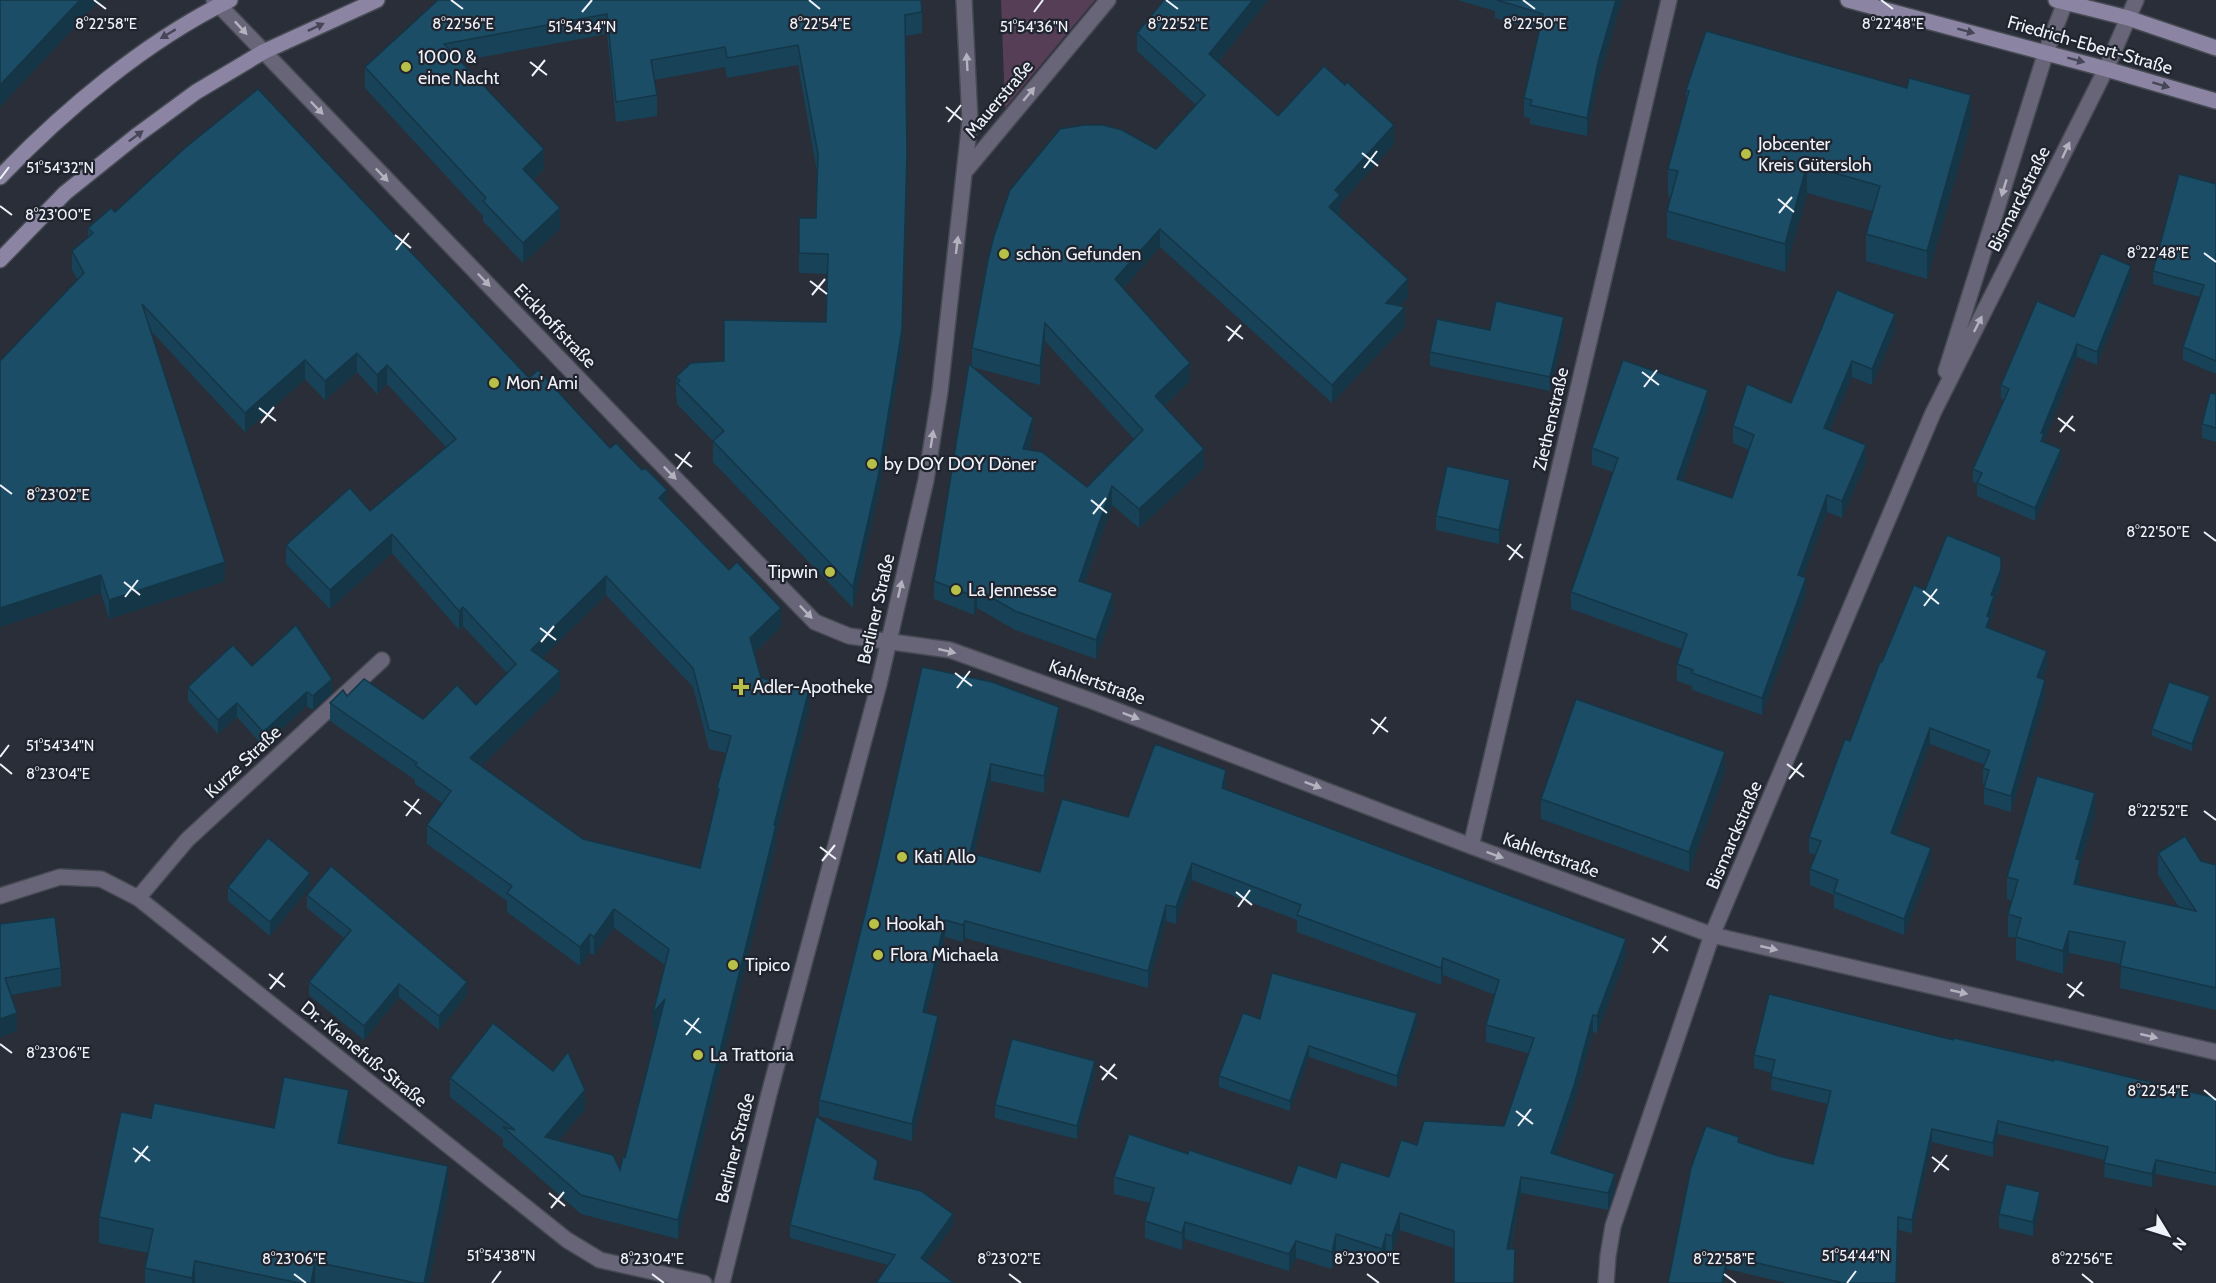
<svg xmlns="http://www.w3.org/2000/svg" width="2216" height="1283" font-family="Cabin,sans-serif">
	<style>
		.green { fill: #563e57 }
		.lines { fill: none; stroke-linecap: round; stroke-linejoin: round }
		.minor-casing { stroke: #454a53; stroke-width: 18 }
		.tertiary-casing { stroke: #454a53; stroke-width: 18 }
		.secondary-casing { stroke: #454a53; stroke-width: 18 }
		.minor { stroke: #696578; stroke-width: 15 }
		.tertiary { stroke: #696578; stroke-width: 15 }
		.secondary { stroke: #8b84a2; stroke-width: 15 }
		.wall { fill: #184258; fill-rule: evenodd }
		.shaded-wall { fill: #143647 }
		.building { fill: #1c4d66; stroke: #143647; stroke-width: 1.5; fill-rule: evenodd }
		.oneway { fill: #454657 }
		.oneway2 { fill: #b3b3bf }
		.ticks { fill: none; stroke: #eff3f9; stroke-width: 2 }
		.poi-dot { fill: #b7c148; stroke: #20242e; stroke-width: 2 }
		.labels { text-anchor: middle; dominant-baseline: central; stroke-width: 4.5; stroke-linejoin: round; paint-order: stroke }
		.street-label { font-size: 18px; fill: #eff3f9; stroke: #20242e }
		.poi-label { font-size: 18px; fill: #eff3f9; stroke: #20242e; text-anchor: start }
		.ticks-label { font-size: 15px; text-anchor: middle; fill: #eff3f9; stroke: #20242e; stroke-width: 4.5; stroke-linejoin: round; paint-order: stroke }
	</style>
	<rect width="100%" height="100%" fill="#292e38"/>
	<!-- green -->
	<polygon class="green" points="1001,0 1095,0 1005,108"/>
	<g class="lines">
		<defs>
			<g id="minor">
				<polyline points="214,0 629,431 815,622 849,636 950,650 1092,701 1471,846 1712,935 2216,1052"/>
				<polyline points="967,169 1108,0"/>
				<polyline points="1946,371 2046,52"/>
				<polyline points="1471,846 1669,0"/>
				<polyline points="0,896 60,877 101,879 138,898 567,1240 600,1260 704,1283"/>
				<polyline points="138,898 187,840 382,660"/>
				<polyline points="722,1283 769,1094 879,684 926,480 940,391 970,120 964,0"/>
				<polyline points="1606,1283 1608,1256 1613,1226 1712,935 1933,413 2106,69"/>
			</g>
			<g id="tertiary">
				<polyline points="2046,52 2066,0"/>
				<polyline points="2106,69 2136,0"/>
			</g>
			<g id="secondary">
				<polyline points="1848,0 2106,69 2216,101"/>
				<polyline points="2056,0 2128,18 2216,48"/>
				<path d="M0,177C64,110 146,41 230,0"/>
				<polyline points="0,260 65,193 136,136 196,92 263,52 377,0"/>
			</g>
		</defs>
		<!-- minor casing -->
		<use href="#minor" class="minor-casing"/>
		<!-- tertiary casing -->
		<use href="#tertiary" class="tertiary-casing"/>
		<!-- secondary casing -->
		<use href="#secondary" class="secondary-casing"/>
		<!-- minor -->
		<use href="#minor" class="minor"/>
		<!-- tertiary -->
		<use href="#tertiary" class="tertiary"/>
		<!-- secondary -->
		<use href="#secondary" class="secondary"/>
	</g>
	<!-- wall -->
	<g class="wall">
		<path d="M1268,0L1218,62L1278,116L1394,144L1340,204V213L1338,215L1408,297L1400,306L1405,326L1332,403L1160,247L1123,288L1190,381L1164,406L1204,468L1139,528L1112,505L1085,583L1113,612L1096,659L1015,630L977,608L974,615L934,599V581L972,366V348L1196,105L1137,51V33ZM1045,341L1134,439L1087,487L1029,450L1033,436L972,367L1040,385Z"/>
		<polygon points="1457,0 1622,0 1598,81 1587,136 1530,124 1530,118 1524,117 1524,98 1539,31 1495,18 1495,11"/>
		<polygon points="437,1 922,12 922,33 906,36 907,174 902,350 878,497 853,608 713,462 713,441 677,404 677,399 676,397 676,377 724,361 724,320 826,322 828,274 799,273 799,218 816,218 817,172 798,65 727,78 725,67 654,80 657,95 657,116 616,122 607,34 461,61 544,169 533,180 560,229 523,263 483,221 483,216 365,88 365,67"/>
		<polygon points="1686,90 1971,122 1927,279 1866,261 1866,234 1872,211 1807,193 1785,272 1667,238 1667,211 1670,197 1668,196 1668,169 1686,103"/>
		<polygon points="2216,184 2216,374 2183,360 2183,347 2200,297 2153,284 2153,271"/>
		<path d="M115,212L529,378L610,448L667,506L781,627L754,653L761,678L809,709L776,835V844L678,1239L581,1214L503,1146V1139L450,1097V1078L585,1109L558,1141L620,1170L625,1158L658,1025L653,1032L665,965L614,928L594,955L590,953L580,966L507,912V901L427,844V825L442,803L415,784V780L330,721V703L347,696L423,719L476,705L507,673L463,626L459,630L392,553L330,609L286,564V545L370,511L446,447L387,384L377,394L357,372L325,400L305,379L245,432L152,332L225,581L109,619L101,593L0,627V361L78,280L72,270V251L88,237V228ZM606,595L693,687L709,749L726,753L717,788V798L700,868L583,839L481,766L560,689L542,658Z"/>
		<polygon points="2131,279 2097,365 2077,357 2044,441 2061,462 2035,521 1977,496 1977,484 1973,482 1973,469 2004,400 2001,398 2001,385 2074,317"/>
		<polygon points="1490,330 1564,331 1550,391 1430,366 1430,352"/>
		<polygon points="1895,331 1872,385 1852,377 1830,430 1866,462 1842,518 1827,512 1803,577 1806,594 1762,715 1692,690 1692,686 1677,681 1677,664 1682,649 1571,609 1571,592 1613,472 1592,465 1592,448 1708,407 1682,481 1732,498 1749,450 1733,443 1733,426 1791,403"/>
		<polygon points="2216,394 2216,442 2202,438 2202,424"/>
		<polygon points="1510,494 1499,544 1436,530 1436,516"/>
		<polygon points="2001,585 1994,602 1994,612 1990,622 1990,629 2047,667 2042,679 2045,696 2011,812 1984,804 1984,785 1983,784 1983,768 1985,765 1930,744 1896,835 1931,864 1904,935 1834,908 1834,895 1810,885 1810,869 1816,855 1809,853 1809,837 1850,741 1882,662 1925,590"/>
		<polygon points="252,666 332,693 313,710 307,706 263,746 237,717 218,734 188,701 188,687"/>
		<polygon points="922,667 1059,724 1044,793 991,781 974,854 1040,872 1128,817 1226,787 1226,790 1626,956 1597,1033 1593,1032 1574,1103 1556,1154 1615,1191 1608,1210 1521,1193 1511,1249 1454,1248 1400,1230 1392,1253 1386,1251 1382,1266 1336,1251 1332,1269 1296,1258 1289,1271 1185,1239 1182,1250 1145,1238 1145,1221 1150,1203 1114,1194 1114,1177 1188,1154 1291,1184 1336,1178 1389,1177 1417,1145 1504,1126 1528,1053 1486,1042 1486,1025 1495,995 1443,975 1441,985 1297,932 1297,920 1192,880 1176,924 1166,921 1148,988 965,938 963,942 945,937 926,1013 938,1033 912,1141 819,1116 819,1100 877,865"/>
		<polygon points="2210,703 2192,751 2152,736 2152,729"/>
		<polygon points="1725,772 1689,872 1541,819 1541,799"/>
		<polygon points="2095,815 2080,865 2080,885 2179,907 2158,875 2158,853 2216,865 2216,1010 2120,988 2121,964 2069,953 2063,974 2016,960 2016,938 2008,937 2008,914 2012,901 2007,899 2007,877"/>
		<polygon points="228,887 310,887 270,936 228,901"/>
		<polygon points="307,895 467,995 439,1030 399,997 364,1040 309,995 309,982 344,938 307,908"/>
		<polygon points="0,924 61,968 61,986 11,995 17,1031 0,1037"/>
		<polygon points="1260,1019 1417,1024 1397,1087 1309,1057 1290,1111 1219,1087 1219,1076"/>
		<polygon points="1953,1040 2216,1098 2216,1186 2156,1174 2152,1187 2104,1177 2105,1160 1998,1134 1993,1157 1932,1142 1912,1233 1898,1230 1897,1283 1786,1283 1727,1269 1724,1283 1668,1283 1739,1143 1778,1156 1813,1164 1828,1104 1771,1090 1772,1073 1754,1068 1754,1055"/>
		<polygon points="1095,1074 1077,1139 995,1118 995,1105"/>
		<polygon points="349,1116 343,1144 448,1191 429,1283 145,1283 145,1268 148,1253 99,1243 99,1217 151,1118 274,1128"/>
		<polygon points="878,1173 877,1180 953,1226 888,1265 790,1238 790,1225"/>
		<polygon points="2040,1206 2033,1236 1999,1228 1999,1214"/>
	</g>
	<!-- shaded-wall -->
	<g class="shaded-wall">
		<polygon points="80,0 100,0 0,107 0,85"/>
		<polygon points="1253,0 1268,0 1209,73 1209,54"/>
		<polygon points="1616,0 1622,0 1598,81 1587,136 1587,118 1598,62"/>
		<polygon points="1971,95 1971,122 1927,279 1927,251"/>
		<polygon points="1394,125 1394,144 1340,204 1340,213 1329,225 1329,207 1335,190"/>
		<polygon points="544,149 544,169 523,189 523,169"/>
		<polygon points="907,154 902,350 878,497 853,608 853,587"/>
		<polygon points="1807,165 1807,193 1785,272 1785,244"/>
		<polygon points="560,208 560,229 523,263 523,243"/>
		<polygon points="1160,229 1160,247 1115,298 1115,279"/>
		<polygon points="2131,266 2131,279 2097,365 2097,352"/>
		<polygon points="1408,279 1408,297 1386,322 1386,303"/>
		<polygon points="1405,307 1405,326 1332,403 1332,385"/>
		<polygon points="1895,314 1895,331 1872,385 1872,369"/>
		<polygon points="1564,317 1564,331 1550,391 1550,377"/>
		<polygon points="1045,323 1045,341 1040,385 1040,366"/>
		<polygon points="2077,344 2077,357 2044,441 2044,447 2041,454 2041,433"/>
		<polygon points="357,353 357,372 325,400 325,381"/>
		<polygon points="305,360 305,379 245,432 245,413"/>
		<polygon points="1852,361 1852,377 1824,444 1824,428"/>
		<polygon points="1190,363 1190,381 1155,414 1155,396"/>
		<polygon points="387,365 387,384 377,394 377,375"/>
		<polygon points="1708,390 1708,407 1677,496 1677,479"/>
		<polygon points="1033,418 1033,436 1023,468 1023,449"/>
		<polygon points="1866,445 1866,462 1842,518 1842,501"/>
		<polygon points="1204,449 1204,468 1139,528 1139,509"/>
		<polygon points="2061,449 2061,462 2035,521 2035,508"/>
		<polygon points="1510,480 1510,494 1499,544 1499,530"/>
		<polygon points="1112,486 1112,505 1079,599 1079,581"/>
		<polygon points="667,490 667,509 659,498"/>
		<polygon points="1827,495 1827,512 1798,591 1798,575"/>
		<polygon points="392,534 392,553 330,609 330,590"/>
		<polygon points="225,562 225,581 109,619 109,600"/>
		<polygon points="2001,569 2001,585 1994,602 1994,612 1990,622 1990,633 1986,643 1987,616 1991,595"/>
		<polygon points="101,575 101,593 0,627 0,608"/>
		<polygon points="606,576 606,595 531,669 531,650"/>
		<polygon points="1806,578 1806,594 1762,715 1762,698"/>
		<polygon points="977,589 977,608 974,615 974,596"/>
		<polygon points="1113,593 1113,612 1096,659 1096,640"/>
		<polygon points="463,607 463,626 459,630 459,611"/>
		<polygon points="781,608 781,627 750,656 750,638"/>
		<polygon points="2047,651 2047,667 2037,693 2037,677"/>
		<polygon points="560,671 560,689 470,777 470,758"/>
		<polygon points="332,679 332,693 313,710 313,696"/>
		<polygon points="2045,680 2045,696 2011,812 2011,796"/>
		<polygon points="809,690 809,709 776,835 776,844 678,1239 678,1220 774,825"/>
		<polygon points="307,692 307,706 263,746 263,732"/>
		<polygon points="2210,696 2210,703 2192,751 2192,744"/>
		<polygon points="237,703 237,717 218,734 218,720"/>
		<polygon points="1059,707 1059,724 1044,793 1044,776"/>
		<polygon points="1930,728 1930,744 1891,849 1891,833"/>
		<polygon points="1725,752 1725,772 1689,872 1689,852"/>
		<polygon points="991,764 991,781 970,870 970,853"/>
		<polygon points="1226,770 1226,787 1222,805 1222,788"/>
		<polygon points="2095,793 2095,815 2080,865 2080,883 2074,906 2074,884 2076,859"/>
		<polygon points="1931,848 1931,864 1904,935 1904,919"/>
		<polygon points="1192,863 1192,880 1176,924 1176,907"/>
		<polygon points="310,873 310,887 270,936 270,922"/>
		<polygon points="1166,905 1166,921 1148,988 1148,971"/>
		<polygon points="614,909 614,928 594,955 594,937"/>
		<polygon points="945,920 945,937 923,1029 923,1012"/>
		<polygon points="965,921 965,938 963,942 963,925"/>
		<polygon points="2069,931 2069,953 2063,974 2063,951"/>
		<polygon points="590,934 590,953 580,966 580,947"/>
		<polygon points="1626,939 1626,956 1597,1033 1597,1016"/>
		<polygon points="1443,958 1443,975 1441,985 1441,968"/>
		<polygon points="467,982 467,995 439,1030 439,1016"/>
		<polygon points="399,984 399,997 364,1040 364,1026"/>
		<polygon points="665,999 665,1017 653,1032 653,1013"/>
		<polygon points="17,1013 17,1031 0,1037 0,1019"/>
		<polygon points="1417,1013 1417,1024 1397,1087 1397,1076"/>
		<polygon points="1593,1015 1593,1032 1574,1103 1551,1170 1551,1153"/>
		<polygon points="938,1016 938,1033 912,1141 912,1124"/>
		<polygon points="1309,1046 1309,1057 1290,1111 1290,1101"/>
		<polygon points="1095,1061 1095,1074 1077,1139 1077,1126"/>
		<polygon points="349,1090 349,1116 338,1169 338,1143"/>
		<polygon points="585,1090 585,1109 545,1156 545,1137"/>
		<polygon points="1998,1121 1998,1134 1993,1157 1993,1143"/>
		<polygon points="1932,1129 1932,1142 1912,1233 1912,1220"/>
		<polygon points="2156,1160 2156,1174 2152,1187 2152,1174"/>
		<polygon points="878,1161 878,1173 874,1191 874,1179"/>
		<polygon points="448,1166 448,1191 429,1283 424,1283"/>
		<polygon points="1615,1174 1615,1191 1608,1210 1608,1193"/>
		<polygon points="1521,1177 1521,1193 1507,1266 1507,1249"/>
		<polygon points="2040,1192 2040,1206 2033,1236 2033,1222"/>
		<polygon points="1400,1213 1400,1230 1392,1253 1392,1236"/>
		<polygon points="953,1214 953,1226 921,1270 921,1258"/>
		<polygon points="1185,1222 1185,1239 1182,1250 1182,1233"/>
		<polygon points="1336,1234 1336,1251 1332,1269 1332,1252"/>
		<polygon points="1386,1234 1386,1251 1382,1266 1382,1249"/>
		<polygon points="1296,1241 1296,1258 1289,1271 1289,1254"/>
		<polygon points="1727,1256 1727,1269 1724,1283 1722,1283"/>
		<polygon points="195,1261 195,1283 192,1283 192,1278"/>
		<polygon points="315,1262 315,1283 311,1283"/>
	</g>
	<!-- building -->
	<g class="building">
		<polygon points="0,0 80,0 0,85"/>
		<polygon points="438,0 921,0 922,12 905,15 907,154 902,329 878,477 853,587 713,441 724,431 677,383 680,381 676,377 691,363 724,361 724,320 826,322 828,254 799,253 799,218 816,218 818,154 798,45 727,58 725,47 651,60 657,95 616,102 607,14 444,44 544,149 523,169 560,208 523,243 483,201 486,198 365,67"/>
		<polygon points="1164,0 1253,0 1209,54 1278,116 1324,66 1345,85 1347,82 1394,125 1335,190 1340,195 1329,207 1408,279 1386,303 1405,307 1332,385 1160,229 1115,279 1190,363 1155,396 1204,449 1139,509 1112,486 1079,581 1113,593 1096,640 1015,611 977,589 974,596 934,581 969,364 1033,418 1023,449 1042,452 1087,487 1143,430 1045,323 1040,366 972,348 988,260 994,236 1010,190 1060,129 1084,125 1103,125 1122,130 1156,149 1205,95 1137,33"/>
		<polygon points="1497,0 1616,0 1598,62 1587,118 1530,105 1532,100 1524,98 1543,14"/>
		<polygon points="1706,31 1907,88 1909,78 1971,95 1927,251 1866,234 1880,186 1807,165 1785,244 1667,211 1678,171 1668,169 1689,91 1686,90"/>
		<path d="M258,89L529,378L538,370L610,448L616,443L642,470L645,468L667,490L659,498L729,570L737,562L781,608L750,638L761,678L809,690L774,825H776L678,1220L581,1195L503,1127L515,1130L450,1078L493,1023L553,1071L568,1052L585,1090L545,1137L613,1155L620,1170L623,1157L625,1158L665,999L653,1013L669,949L614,909L594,937L590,934L580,947L507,893L512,886L427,825L451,791L415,765L417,763L330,703L343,690L347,696L364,679L423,719L457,685L476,705L516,664L463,607L459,611L392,534L330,590L286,545L350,488L370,511L456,439L387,365L377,375L357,353L325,381L305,360L245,413L142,304L225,562L109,600L101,575L0,608V361L84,273L72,251L93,233L88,228L111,208L115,212L185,148ZM606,576L693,668L709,730L731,736L717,788L719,789L700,868L583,839L470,758L560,671L531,650Z"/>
		<polygon points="2179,174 2216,184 2216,361 2183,347 2204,285 2153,271"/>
		<polygon points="2101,253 2131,266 2097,352 2077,344 2041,433 2044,434 2041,441 2061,449 2035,508 1977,483 1982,473 1973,469 2009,389 2001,385 2037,301 2074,317"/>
		<polygon points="1837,290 1895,314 1872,369 1852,361 1824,428 1866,445 1842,501 1827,495 1798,575 1806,578 1762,698 1692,673 1693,670 1677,664 1687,634 1571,592 1618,458 1592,448 1623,360 1708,390 1677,479 1732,498 1754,435 1733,426 1747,384 1791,403"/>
		<polygon points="1496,301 1564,317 1550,377 1430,352 1437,319 1490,330"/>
		<polygon points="2210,393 2216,394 2216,428 2202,424"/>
		<polygon points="1447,466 1510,480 1499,530 1436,516"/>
		<polygon points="1947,535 2001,557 2001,569 1991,595 1994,596 1987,616 1990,617 1986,627 2047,651 2037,677 2045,680 2011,796 1984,788 1989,770 1983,768 1990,751 1930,728 1891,833 1931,848 1904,919 1834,892 1838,880 1810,869 1821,841 1809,837 1845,739 1850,741 1880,662 1882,662 1914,585 1925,590"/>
		<polygon points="296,625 332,679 313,696 307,692 263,732 237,703 218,720 188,687 233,645 252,666"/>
		<polygon points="922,667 992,682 1059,707 1044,776 991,764 970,853 1040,872 1062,799 1128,817 1155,744 1226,770 1222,788 1626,939 1597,1016 1593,1015 1574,1086 1551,1153 1615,1174 1608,1193 1521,1177 1507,1249 1515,1249 1514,1283 1454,1283 1454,1231 1400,1213 1392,1236 1386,1234 1382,1249 1336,1234 1332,1252 1296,1241 1289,1254 1185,1222 1182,1233 1145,1221 1154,1188 1114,1177 1129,1134 1188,1154 1189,1150 1291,1184 1298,1165 1336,1178 1341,1162 1389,1177 1401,1140 1417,1145 1424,1121 1504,1126 1534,1038 1486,1025 1499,980 1443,958 1441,968 1297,915 1301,905 1192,863 1176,907 1166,905 1148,971 965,921 963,925 945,920 923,1012 938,1016 912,1124 819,1100 877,865"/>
		<polygon points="2169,682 2210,696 2192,744 2152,729"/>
		<polygon points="1576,699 1725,752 1689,852 1541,799"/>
		<polygon points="2037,776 2095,793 2076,859 2080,860 2074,884 2196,911 2158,853 2185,836 2201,861 2216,865 2216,988 2120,966 2125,942 2069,931 2063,951 2016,937 2021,918 2008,914 2018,880 2007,877"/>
		<polygon points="268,838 310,873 270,922 228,887"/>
		<polygon points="331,866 467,982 439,1016 399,984 364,1026 309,982 351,930 307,895"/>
		<polygon points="55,917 61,968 5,978 17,1013 0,1019 0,924"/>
		<polygon points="1272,973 1417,1013 1397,1076 1309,1046 1290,1101 1219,1076 1243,1013 1260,1019"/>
		<polygon points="1769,994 1953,1040 1954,1038 2054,1061 2054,1059 2216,1098 2216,1173 2156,1160 2152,1174 2104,1163 2108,1147 1998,1121 1993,1143 1932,1129 1912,1220 1898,1217 1896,1283 1838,1283 1839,1282 1727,1256 1722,1283 1668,1283 1691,1168 1706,1126 1739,1137 1738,1142 1778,1156 1813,1164 1831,1091 1771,1077 1775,1060 1754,1055"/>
		<polygon points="1012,1039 1095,1061 1077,1126 995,1105"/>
		<polygon points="284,1077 349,1090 338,1143 448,1166 424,1283 416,1283 315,1262 311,1283 299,1283 195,1261 192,1278 145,1268 153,1229 99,1217 121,1112 151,1118 154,1103 274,1128"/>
		<polygon points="816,1116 878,1161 874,1179 921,1191 953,1214 921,1258 954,1283 876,1283 895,1255 790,1225"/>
		<polygon points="2006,1184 2040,1192 2033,1222 1999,1214"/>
	</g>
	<!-- one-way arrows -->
	<defs><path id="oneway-solid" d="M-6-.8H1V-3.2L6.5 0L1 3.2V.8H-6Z" transform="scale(1.5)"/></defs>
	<g class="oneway">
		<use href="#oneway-solid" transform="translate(316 27) rotate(-25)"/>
		<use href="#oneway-solid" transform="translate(1966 31) rotate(15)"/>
		<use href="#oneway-solid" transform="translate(168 34) rotate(149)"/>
		<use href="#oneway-solid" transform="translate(2076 60) rotate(15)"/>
		<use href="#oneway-solid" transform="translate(2161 85) rotate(17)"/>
		<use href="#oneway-solid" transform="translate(136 136) rotate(-37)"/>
	</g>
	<g class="oneway2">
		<use href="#oneway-solid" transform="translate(241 28) rotate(47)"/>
		<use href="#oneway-solid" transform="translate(967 62) rotate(-93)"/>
		<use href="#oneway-solid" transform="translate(1029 94) rotate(-50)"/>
		<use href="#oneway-solid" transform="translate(317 108) rotate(46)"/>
		<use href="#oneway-solid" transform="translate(2066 150) rotate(-65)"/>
		<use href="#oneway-solid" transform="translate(382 175) rotate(46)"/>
		<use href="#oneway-solid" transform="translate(2004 188) rotate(107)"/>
		<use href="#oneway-solid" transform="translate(957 245) rotate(-83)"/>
		<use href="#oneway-solid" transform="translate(484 280) rotate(46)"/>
		<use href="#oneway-solid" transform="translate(1978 324) rotate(-63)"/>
		<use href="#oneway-solid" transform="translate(932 439) rotate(-81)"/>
		<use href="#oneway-solid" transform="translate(670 473) rotate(46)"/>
		<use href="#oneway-solid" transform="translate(900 589) rotate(-77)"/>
		<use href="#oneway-solid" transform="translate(806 612) rotate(46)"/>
		<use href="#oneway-solid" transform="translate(947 651) rotate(13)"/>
		<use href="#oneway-solid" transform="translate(1131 716) rotate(21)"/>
		<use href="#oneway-solid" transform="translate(1313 785) rotate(21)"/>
		<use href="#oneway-solid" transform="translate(1495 855) rotate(20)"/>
		<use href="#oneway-solid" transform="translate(1769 948) rotate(13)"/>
		<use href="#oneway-solid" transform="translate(1959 992) rotate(13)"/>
		<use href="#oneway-solid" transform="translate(2149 1036) rotate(13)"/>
	</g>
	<!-- ticks -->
	<path class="ticks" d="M94,0L106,9M451,0L463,9M809,0L820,9M1166,0L1178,9M1523,0L1535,9M1881,0L1893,9M582,12L592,0M1034,12L1043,0M530,62L547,75M532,76L545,60M946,107L962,120M948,122L961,105M1362,153L1378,166M1364,168L1377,151M0,179L9,167M1778,199L1794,212M0,206L12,215M1779,213L1792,197M395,235L411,248M396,250L409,233M2204,253L2216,262M810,281L827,294M812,295L825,279M1226,326L1243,339M1228,341L1241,325M1642,372L1659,385M1644,387L1657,370M259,408L276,421M2058,418L2075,431M261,423L274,407M2060,432L2073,416M675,454L692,467M677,469L690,452M0,485L12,494M1091,500L1107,513M1093,514L1106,498M2204,532L2216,541M1507,545L1523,558M1509,560L1521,544M124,582L140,595M1923,591L1939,604M125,597L138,580M1924,606L1937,589M540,628L556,640M541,642L554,626M955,673L972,686M957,688L970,671M1371,719L1388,732M1373,734L1386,717M0,757L9,745M0,764L12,774M1787,764L1804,777M1789,779L1802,763M404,801L421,814M2204,811L2216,820M406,816L419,799M820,847L836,859M822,861L835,845M1236,892L1252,905M1238,907L1250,890M1652,938L1668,951M1653,953L1666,936M269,974L285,987M2067,984L2084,996M270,989L283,973M2069,998L2082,982M684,1020L701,1033M686,1035L699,1018M0,1044L12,1053M1100,1066L1117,1079M1102,1080L1115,1064M2204,1090L2216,1100M1516,1111L1533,1124M1518,1126L1531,1109M133,1148L150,1161M1932,1157L1949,1170M135,1162L148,1146M1934,1172L1947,1155M549,1193L565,1206M551,1208L564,1192M294,1274L306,1283M652,1274L664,1283M1009,1274L1021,1283M1367,1274L1379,1283M1724,1274L1736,1283M2082,1274L2093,1283M492,1283L501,1271M1847,1283L1856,1271"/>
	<!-- markers -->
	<g class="poi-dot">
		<circle cx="406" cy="67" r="6"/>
		<circle cx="1746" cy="154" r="6"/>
		<circle cx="1004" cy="254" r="6"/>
		<circle cx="494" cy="383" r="6"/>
		<circle cx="872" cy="464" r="6"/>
		<circle cx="830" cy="572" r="6"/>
		<circle cx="956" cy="590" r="6"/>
		<path d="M738 678h6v6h6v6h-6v6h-6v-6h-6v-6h6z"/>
		<circle cx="902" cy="857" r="6"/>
		<circle cx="874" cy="924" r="6"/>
		<circle cx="878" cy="955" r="6"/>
		<circle cx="733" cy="965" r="6"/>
		<circle cx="698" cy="1055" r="6"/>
	</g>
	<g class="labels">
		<!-- street labels -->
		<g class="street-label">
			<text transform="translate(2090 45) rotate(16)">Friedrich-Ebert-Straße</text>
			<text transform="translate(999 99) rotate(-50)">Mauerstraße</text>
			<text transform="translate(2019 199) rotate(-63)">Bismarckstraße</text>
			<text transform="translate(555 326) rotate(46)">Eickhoffstraße</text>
			<text transform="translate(1551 419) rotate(-77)">Ziethenstraße</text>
			<text transform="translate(876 609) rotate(-77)">Berliner Straße</text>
			<text transform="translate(1097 682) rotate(20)">Kahlertstraße</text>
			<text transform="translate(243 762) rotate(-43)">Kurze Straße</text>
			<text transform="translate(1734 835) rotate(-67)">Bismarckstraße</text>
			<text transform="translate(1551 855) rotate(20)">Kahlertstraße</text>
			<text transform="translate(364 1054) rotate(39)">Dr.-Kranefuß-Straße</text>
			<text transform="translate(735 1148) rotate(-76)">Berliner Straße</text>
		</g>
		<!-- poi labels -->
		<g class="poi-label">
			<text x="418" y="57">1000 &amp;<tspan x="418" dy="21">eine Nacht</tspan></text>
			<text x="1758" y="144">Jobcenter<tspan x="1758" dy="21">Kreis Gütersloh</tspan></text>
			<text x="1016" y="254">schön Gefunden</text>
			<text x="506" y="383">Mon' Ami</text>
			<text x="884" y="464">by DOY DOY Döner</text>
			<text x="818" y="572" text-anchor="end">Tipwin</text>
			<text x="968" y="590">La Jennesse</text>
			<text x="753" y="687">Adler-Apotheke</text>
			<text x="914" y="857">Kati Allo</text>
			<text x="886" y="924">Hookah</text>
			<text x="890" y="955">Flora Michaela</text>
			<text x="745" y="965">Tipico</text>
			<text x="710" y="1055">La Trattoria</text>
		</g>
	</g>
	<g class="ticks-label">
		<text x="106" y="29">8°22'58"E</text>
		<text x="463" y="29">8°22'56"E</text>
		<text x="820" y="29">8°22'54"E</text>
		<text x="1178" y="29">8°22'52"E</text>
		<text x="1535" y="29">8°22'50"E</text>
		<text x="1893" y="29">8°22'48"E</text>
		<text x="1034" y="32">51°54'36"N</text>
		<text x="582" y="32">51°54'34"N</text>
		<text x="60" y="173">51°54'32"N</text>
		<text x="58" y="220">8°23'00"E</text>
		<text x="2158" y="258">8°22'48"E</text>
		<text x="58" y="500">8°23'02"E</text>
		<text x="2158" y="537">8°22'50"E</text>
		<text x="60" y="751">51°54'34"N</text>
		<text x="58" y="779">8°23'04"E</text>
		<text x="2158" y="816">8°22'52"E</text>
		<text x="58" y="1058">8°23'06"E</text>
		<text x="2158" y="1096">8°22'54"E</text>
		<text x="501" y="1261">51°54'38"N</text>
		<text x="1856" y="1261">51°54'44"N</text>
		<text x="294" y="1264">8°23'06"E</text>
		<text x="652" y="1264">8°23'04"E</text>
		<text x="1009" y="1264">8°23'02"E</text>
		<text x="1367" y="1264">8°23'00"E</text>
		<text x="1724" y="1264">8°22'58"E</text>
		<text x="2082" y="1264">8°22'56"E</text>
	</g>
	<!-- north arrow -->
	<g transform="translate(2168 1235) rotate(128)" stroke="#20242e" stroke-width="4.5" paint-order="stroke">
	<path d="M0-4.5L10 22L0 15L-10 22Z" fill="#eff3f9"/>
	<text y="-9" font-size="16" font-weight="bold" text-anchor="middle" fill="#eff3f9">N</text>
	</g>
</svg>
